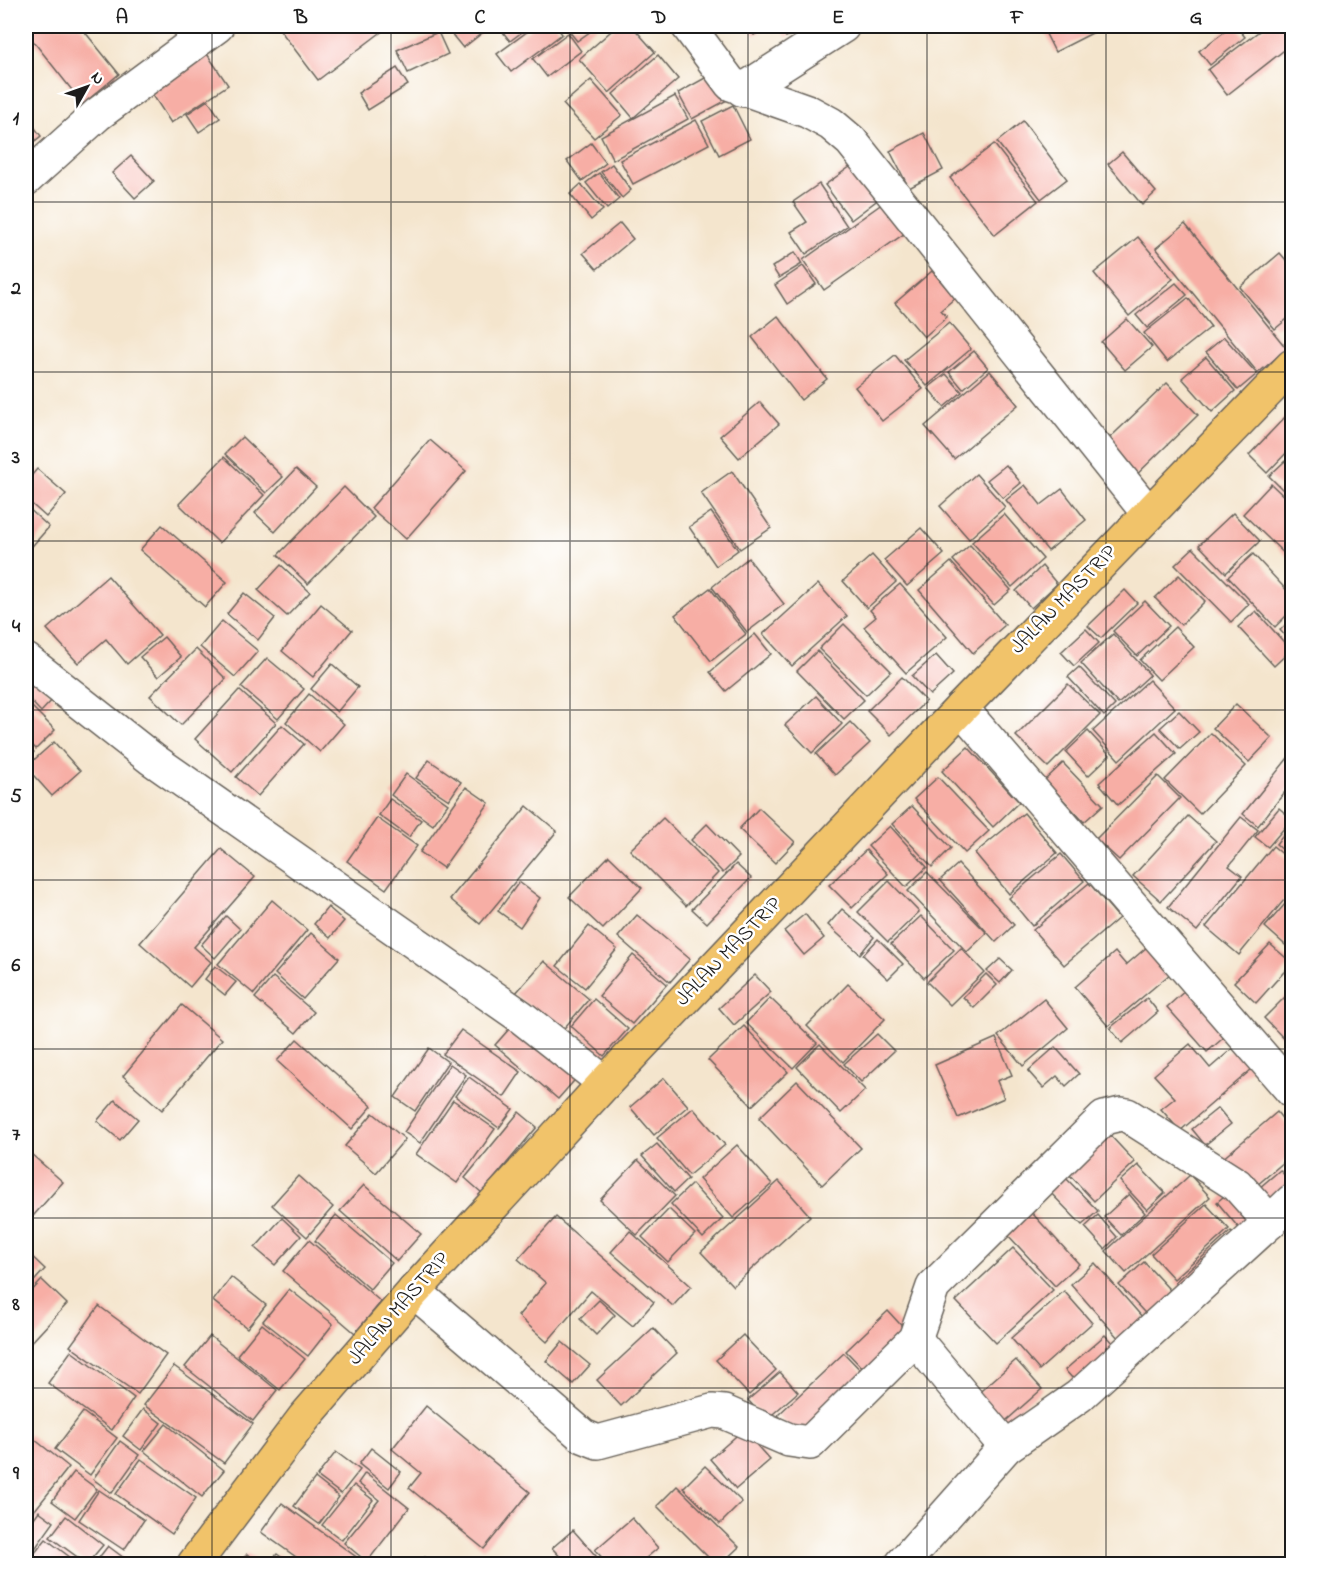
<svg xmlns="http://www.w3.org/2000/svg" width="1318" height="1590" font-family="'Indie Flower',sans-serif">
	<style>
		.building { fill: #f7aea5 }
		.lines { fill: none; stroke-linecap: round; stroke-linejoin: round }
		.minor-casing { stroke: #68625a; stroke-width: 36 }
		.major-casing { stroke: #68625a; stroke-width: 36 }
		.minor { stroke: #fff; stroke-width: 33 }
		.major { stroke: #f1c36a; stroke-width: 33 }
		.grid { fill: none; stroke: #1c1c1c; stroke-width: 1.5; stroke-opacity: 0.55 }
		.labels { text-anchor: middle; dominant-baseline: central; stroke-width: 5; stroke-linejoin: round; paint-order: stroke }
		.street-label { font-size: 21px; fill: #1c1c1c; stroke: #fff }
		.neatline { fill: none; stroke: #1c1c1c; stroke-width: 2 }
		.grid-label { font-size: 20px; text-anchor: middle; font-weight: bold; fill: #1c1c1c }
	</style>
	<rect width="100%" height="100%" fill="#fff"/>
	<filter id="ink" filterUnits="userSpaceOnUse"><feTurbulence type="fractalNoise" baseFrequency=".0167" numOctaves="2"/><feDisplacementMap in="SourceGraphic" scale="12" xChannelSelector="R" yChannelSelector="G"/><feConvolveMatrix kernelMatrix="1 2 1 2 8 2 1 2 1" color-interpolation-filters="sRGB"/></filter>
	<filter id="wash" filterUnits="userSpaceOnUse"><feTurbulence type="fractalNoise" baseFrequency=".008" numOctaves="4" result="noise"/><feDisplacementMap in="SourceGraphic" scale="24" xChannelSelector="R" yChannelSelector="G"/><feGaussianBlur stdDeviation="1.35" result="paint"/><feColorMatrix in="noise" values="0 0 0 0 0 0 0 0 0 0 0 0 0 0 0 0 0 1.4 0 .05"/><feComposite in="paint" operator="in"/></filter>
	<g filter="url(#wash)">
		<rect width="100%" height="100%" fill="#f4e5cd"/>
		<g id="blocks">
			<!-- building -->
			<g class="building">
				<polygon points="26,26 80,26 119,74 83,104 26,32"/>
				<polygon points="277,26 387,26 388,27 318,80"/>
				<polygon points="445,26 485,26 487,29 463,48"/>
				<polygon points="498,26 530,26 510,41"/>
				<polygon points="535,26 556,26 562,34 511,72 497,54"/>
				<polygon points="565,26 598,26 577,41"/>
				<polygon points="617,26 632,26 655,52 609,93 579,59"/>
				<polygon points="748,26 769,26 754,35"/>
				<polygon points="779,26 805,26 786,37"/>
				<polygon points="1042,26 1106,26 1055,52"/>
				<polygon points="1232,26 1236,26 1245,37 1210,65 1199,51"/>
				<polygon points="1266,26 1286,26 1292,34 1292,44 1227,95 1208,70"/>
				<polygon points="438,32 448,54 408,73 397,50"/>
				<polygon points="568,33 581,51 547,77 533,59"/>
				<polygon points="203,48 228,85 171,123 147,86"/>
				<polygon points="658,55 678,79 633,118 613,94"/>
				<polygon points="397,68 408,85 368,110 358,93"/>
				<polygon points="714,73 729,99 692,119 678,93"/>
				<polygon points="591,80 622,115 594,138 563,104"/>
				<polygon points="675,96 688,119 613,160 601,136"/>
				<polygon points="208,100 220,118 199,132 187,114"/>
				<polygon points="733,105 750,139 719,155 702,121"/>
				<polygon points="26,116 41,136 26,148"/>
				<polygon points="696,120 709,144 633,184 620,160"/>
				<polygon points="1023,121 1067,179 1041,199 997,142"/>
				<polygon points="924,133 943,170 909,188 890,151"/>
				<polygon points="591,143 606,163 582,181 567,161"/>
				<polygon points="994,144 1038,201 995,235 950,178"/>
				<polygon points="1122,152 1156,192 1142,205 1108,164"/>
				<polygon points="131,156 154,181 135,198 112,173"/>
				<polygon points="858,161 884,195 851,220 825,185"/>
				<polygon points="612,164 631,190 622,198 601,172"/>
				<polygon points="599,173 619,199 607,209 586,183"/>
				<polygon points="581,184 603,210 591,220 570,194"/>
				<polygon points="819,184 847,226 806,254 791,232 807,222 793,202"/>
				<polygon points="886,201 908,231 824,290 803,260"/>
				<polygon points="620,223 633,239 597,269 583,253"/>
				<polygon points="1185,224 1287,349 1258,373 1156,248"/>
				<polygon points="1138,237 1173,279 1129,316 1094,273"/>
				<polygon points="795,252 802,264 779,278 772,267"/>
				<polygon points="1280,253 1292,267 1292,315 1275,329 1240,287"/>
				<polygon points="803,266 816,284 787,304 775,285"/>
				<polygon points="932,271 955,298 941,310 947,317 924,337 895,303"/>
				<polygon points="1176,283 1187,295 1147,328 1136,315"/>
				<polygon points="1188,298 1211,327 1167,362 1144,333"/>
				<polygon points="778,316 827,379 801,400 752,337"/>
				<polygon points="1127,319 1152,347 1125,370 1101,342"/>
				<polygon points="949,323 971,349 927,386 904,360"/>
				<polygon points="1224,337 1257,374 1238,390 1206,352"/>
				<polygon points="974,351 988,368 963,389 949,372"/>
				<polygon points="895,355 923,389 882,421 855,387"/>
				<polygon points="1206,357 1235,391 1212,412 1182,378"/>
				<polygon points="990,371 1018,405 954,459 925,426"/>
				<polygon points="946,374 962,392 944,407 928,388"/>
				<polygon points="1167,383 1198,415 1127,484 1095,452"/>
				<polygon points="760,402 779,424 739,458 720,436"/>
				<polygon points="1288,414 1292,419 1292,447 1267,473 1249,455"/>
				<polygon points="242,437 283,477 266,493 225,454"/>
				<polygon points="430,440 466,471 406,539 371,508"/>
				<polygon points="224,457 264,495 219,543 179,504"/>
				<polygon points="1285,461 1292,468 1292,499 1269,476"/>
				<polygon points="1006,465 1021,483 1003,498 987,480"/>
				<polygon points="37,469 66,494 46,517 26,499 26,482"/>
				<polygon points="296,469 316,487 275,532 255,513"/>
				<polygon points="732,471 771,528 740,549 701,493"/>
				<polygon points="976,474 1005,507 969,539 940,506"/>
				<polygon points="1271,484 1292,504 1292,561 1243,514"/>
				<polygon points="1025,485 1041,505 1062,489 1086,520 1048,551 1006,500"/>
				<polygon points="344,487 374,517 308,584 278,555"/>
				<polygon points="26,506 49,527 26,553"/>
				<polygon points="711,512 738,550 716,566 689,527"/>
				<polygon points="1233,513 1260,541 1226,573 1199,545"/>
				<polygon points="1004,514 1043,559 1012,587 972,542"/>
				<polygon points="162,525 227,582 205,607 140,550"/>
				<polygon points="921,528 944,554 907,586 884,560"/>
				<polygon points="970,545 1011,590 994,605 953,560"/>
				<polygon points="1193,548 1249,604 1231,622 1175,565"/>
				<polygon points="1253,554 1292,596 1292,610 1275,627 1228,577"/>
				<polygon points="872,555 896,582 867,608 843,581"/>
				<polygon points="748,558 784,604 747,632 712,587"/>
				<polygon points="951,562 1005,625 973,653 919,590"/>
				<polygon points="281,565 310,592 287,616 258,590"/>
				<polygon points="1042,566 1057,584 1031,608 1016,591"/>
				<polygon points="1179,575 1205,601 1181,625 1155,598"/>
				<polygon points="108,576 160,635 127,664 106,639 78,663 47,629"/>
				<polygon points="818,584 847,616 792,666 763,634"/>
				<polygon points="900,584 947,637 906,673 864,627 876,617 870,610"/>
				<polygon points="710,588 746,634 711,661 675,615"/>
				<polygon points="1125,590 1137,603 1101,638 1088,626"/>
				<polygon points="244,593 275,618 258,640 227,614"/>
				<polygon points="1145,601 1169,626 1137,656 1113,631"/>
				<polygon points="321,604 352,630 313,677 282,651"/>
				<polygon points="1256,611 1291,650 1274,666 1238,627"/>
				<polygon points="1292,619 1292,644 1280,630"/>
				<polygon points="222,621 258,651 235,677 200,647"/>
				<polygon points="844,624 891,671 866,695 819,649"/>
				<polygon points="1175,627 1194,647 1159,680 1140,660"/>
				<polygon points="1086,629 1099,643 1074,666 1061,652"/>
				<polygon points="755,634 771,654 726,691 710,672"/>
				<polygon points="1113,634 1150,675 1118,704 1081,663"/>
				<polygon points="164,637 181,657 158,677 140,657"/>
				<polygon points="196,649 226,679 181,725 150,696"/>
				<polygon points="817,651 864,700 844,719 797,671"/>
				<polygon points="936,655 953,674 930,695 912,676"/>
				<polygon points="267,658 304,689 278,719 241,687"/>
				<polygon points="332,664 358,687 337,712 311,689"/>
				<polygon points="1079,667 1115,705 1104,716 1068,677"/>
				<polygon points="26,670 54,698 41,712 26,696"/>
				<polygon points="902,677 926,701 891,735 867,711"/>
				<polygon points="1149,680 1175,708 1119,760 1093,731"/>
				<polygon points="1068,684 1100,715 1048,767 1016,736"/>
				<polygon points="239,690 276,723 232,772 195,739"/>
				<polygon points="309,694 344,724 320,752 286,722"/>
				<polygon points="816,696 842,724 812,753 785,725"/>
				<polygon points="26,701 55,730 36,749 26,739"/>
				<polygon points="1236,704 1272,738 1249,762 1213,728"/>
				<polygon points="1179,711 1199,732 1180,749 1160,728"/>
				<polygon points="850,722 870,743 835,775 816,754"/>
				<polygon points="282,725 304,744 258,796 236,777"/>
				<polygon points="1088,731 1110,755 1088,776 1066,752"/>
				<polygon points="1156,732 1176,754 1118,805 1099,783"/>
				<polygon points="1211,733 1246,766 1200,814 1165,780"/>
				<polygon points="54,742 80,771 52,796 26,767"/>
				<polygon points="26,744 34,752 26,761"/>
				<polygon points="968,747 1019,802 993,827 942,771"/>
				<polygon points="1292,753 1292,783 1258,826 1243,814"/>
				<polygon points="429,760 461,782 449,800 416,778"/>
				<polygon points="1063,763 1103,805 1084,822 1045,780"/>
				<polygon points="406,774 448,804 433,825 391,795"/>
				<polygon points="1158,776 1180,798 1119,860 1096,839"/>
				<polygon points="938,777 989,831 965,853 914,799"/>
				<polygon points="466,787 489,803 443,868 420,852"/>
				<polygon points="390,799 421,820 409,837 379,815"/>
				<polygon points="527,806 557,831 480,924 450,899"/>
				<polygon points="912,806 951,848 932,867 892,824"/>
				<polygon points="759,808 795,842 775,863 739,829"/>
				<polygon points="1279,808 1292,819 1268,847 1255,837"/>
				<polygon points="1024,813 1057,853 1009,894 975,853"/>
				<polygon points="1188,816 1216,841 1161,901 1133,876"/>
				<polygon points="1241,817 1258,830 1229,866 1242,876 1197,931 1168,907"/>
				<polygon points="377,818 417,846 386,889 347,861"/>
				<polygon points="663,818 718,873 686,906 630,850"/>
				<polygon points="1292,823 1292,858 1276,844"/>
				<polygon points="707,824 739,857 723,873 691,840"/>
				<polygon points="890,826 927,867 906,887 868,846"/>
				<polygon points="1273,846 1292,862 1292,907 1284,900 1239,955 1206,927"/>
				<polygon points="221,849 255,877 194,947 211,962 190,987 140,943"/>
				<polygon points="866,850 888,874 852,908 829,885"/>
				<polygon points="1061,854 1084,881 1032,926 1009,898"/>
				<polygon points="609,856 642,888 603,929 569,897"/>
				<polygon points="736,864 751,878 707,923 692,909"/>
				<polygon points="958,864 1014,925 996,942 940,880"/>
				<polygon points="927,872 987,933 967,952 908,891"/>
				<polygon points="889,881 919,912 888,942 858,912"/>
				<polygon points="519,882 540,898 520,927 498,911"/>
				<polygon points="1089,883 1119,918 1064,965 1033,930"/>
				<polygon points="272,900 307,930 254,994 218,964"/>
				<polygon points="1285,904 1292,910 1292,951 1265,927"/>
				<polygon points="328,907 344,921 330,938 314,924"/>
				<polygon points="842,909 874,937 860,954 828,925"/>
				<polygon points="805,914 824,938 804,955 784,931"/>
				<polygon points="637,915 690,959 670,982 618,937"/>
				<polygon points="226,916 240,929 215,958 201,945"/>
				<polygon points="921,916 954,950 924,978 891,944"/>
				<polygon points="589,926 617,949 585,988 557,966"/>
				<polygon points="311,933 339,958 303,999 275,974"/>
				<polygon points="878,939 903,964 888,979 863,955"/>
				<polygon points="1270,944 1292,963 1256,1003 1234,982"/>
				<polygon points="1147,947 1170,974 1108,1026 1075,987 1115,952 1126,965"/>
				<polygon points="961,948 984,972 950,1005 927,982"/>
				<polygon points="633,955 667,984 632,1024 599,996"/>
				<polygon points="1000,959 1012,970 1000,983 987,971"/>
				<polygon points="544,961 589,999 560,1033 515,994"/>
				<polygon points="215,966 236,982 225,995 205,979"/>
				<polygon points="986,974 997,985 974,1008 963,997"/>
				<polygon points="755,975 771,992 734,1025 719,1008"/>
				<polygon points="273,977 314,1012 296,1033 255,998"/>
				<polygon points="848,984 885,1019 843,1062 807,1026"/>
				<polygon points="1188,988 1228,1034 1207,1052 1167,1007"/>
				<polygon points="1292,990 1292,1047 1264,1018"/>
				<polygon points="770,998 817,1043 793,1068 746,1023"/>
				<polygon points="1147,998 1158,1012 1122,1043 1110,1028"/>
				<polygon points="594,999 628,1029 604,1056 571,1026"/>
				<polygon points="1044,999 1068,1028 1023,1066 998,1036"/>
				<polygon points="182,1005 222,1039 162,1110 123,1076"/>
				<polygon points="517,1020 580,1074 558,1099 495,1045"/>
				<polygon points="744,1026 788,1072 752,1106 708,1060"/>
				<polygon points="461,1030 521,1072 504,1097 443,1054"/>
				<polygon points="877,1034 894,1051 861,1082 844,1064"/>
				<polygon points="996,1038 1012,1075 997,1081 1004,1098 958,1118 935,1065"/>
				<polygon points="297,1039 372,1106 352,1129 277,1061"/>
				<polygon points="820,1044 865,1090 841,1113 797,1067"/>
				<polygon points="1190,1044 1210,1068 1233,1048 1252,1069 1180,1131 1161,1109 1175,1098 1154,1075"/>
				<polygon points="1055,1047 1079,1074 1066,1086 1057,1076 1043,1088 1028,1071"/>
				<polygon points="429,1048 448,1062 415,1111 395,1097"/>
				<polygon points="450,1064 466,1075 420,1143 404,1132"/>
				<polygon points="469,1077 513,1109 499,1128 455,1096"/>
				<polygon points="664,1078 688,1106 654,1135 630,1107"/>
				<polygon points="797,1081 861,1148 822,1185 759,1118"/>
				<polygon points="115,1100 138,1119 120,1140 97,1121"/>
				<polygon points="453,1100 495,1129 457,1183 416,1154"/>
				<polygon points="693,1108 725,1145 689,1175 657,1138"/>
				<polygon points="1218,1108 1231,1124 1205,1145 1192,1129"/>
				<polygon points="519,1112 537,1127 482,1193 465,1178"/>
				<polygon points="1277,1112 1292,1131 1292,1155 1249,1192 1221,1160"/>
				<polygon points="373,1113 405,1139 376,1173 345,1146"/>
				<polygon points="1107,1132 1135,1162 1094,1201 1066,1171"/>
				<polygon points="657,1144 688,1179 674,1192 642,1156"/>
				<polygon points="737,1145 772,1184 733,1218 699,1179"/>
				<polygon points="30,1153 63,1182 26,1224 26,1158"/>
				<polygon points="638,1160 675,1196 637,1235 600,1200"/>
				<polygon points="1138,1165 1165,1193 1147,1210 1120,1181"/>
				<polygon points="1280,1170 1291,1183 1262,1208 1251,1195"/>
				<polygon points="1059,1171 1098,1211 1082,1225 1044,1186"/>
				<polygon points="1190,1175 1210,1197 1126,1273 1106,1251"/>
				<polygon points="298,1176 333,1207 307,1237 272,1205"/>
				<polygon points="779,1181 810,1216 733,1286 701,1252"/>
				<polygon points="692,1184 723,1218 703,1238 671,1204"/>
				<polygon points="364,1185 421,1234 397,1261 340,1211"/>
				<polygon points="1235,1187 1261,1217 1243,1233 1217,1202"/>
				<polygon points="1129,1194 1145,1213 1121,1235 1104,1217"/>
				<polygon points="1206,1204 1229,1229 1174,1279 1151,1254"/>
				<polygon points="669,1209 695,1234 668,1262 642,1237"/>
				<polygon points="1031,1212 1079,1264 1055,1286 1007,1234"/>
				<polygon points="336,1215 392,1263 370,1289 315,1241"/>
				<polygon points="1098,1215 1117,1237 1105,1249 1085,1227"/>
				<polygon points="556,1217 654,1302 633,1326 591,1291 547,1342 518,1316 546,1283 518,1259"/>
				<polygon points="282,1218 301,1236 275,1265 255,1248"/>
				<polygon points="630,1231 691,1286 673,1306 611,1252"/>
				<polygon points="1231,1231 1243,1245 1187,1295 1175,1282"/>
				<polygon points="309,1240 381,1302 355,1333 283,1271"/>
				<polygon points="1013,1248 1053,1290 996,1343 956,1301"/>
				<polygon points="26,1251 45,1269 26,1290"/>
				<polygon points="1144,1262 1180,1301 1155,1324 1119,1285"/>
				<polygon points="1095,1263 1150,1326 1126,1347 1071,1284"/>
				<polygon points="231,1277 266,1305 247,1328 213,1301"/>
				<polygon points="42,1280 67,1304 26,1348 26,1297"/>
				<polygon points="289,1289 333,1324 308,1356 263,1321"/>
				<polygon points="1064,1291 1092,1323 1039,1370 1011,1338"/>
				<polygon points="599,1300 615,1315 596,1335 580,1319"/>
				<polygon points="99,1306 166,1355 138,1394 70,1346"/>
				<polygon points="888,1311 909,1334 868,1374 846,1351"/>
				<polygon points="262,1324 305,1359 280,1390 237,1355"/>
				<polygon points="653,1328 677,1353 621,1406 597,1380"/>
				<polygon points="743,1335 776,1370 749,1395 716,1360"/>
				<polygon points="1105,1335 1123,1355 1083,1390 1065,1370"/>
				<polygon points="210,1336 277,1390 253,1421 185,1367"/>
				<polygon points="562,1342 590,1365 573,1384 546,1361"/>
				<polygon points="71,1351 134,1398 112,1430 48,1383"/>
				<polygon points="844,1353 866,1376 801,1439 778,1415"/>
				<polygon points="1016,1360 1042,1389 1000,1426 974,1397"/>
				<polygon points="174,1366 253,1424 224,1463 144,1405"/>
				<polygon points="780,1372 798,1392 766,1420 748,1400"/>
				<polygon points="426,1406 530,1492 484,1549 409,1488 421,1473 392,1449"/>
				<polygon points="143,1409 161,1423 141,1450 123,1436"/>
				<polygon points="83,1412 117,1438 90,1475 55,1449"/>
				<polygon points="166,1424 224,1470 202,1497 144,1451"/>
				<polygon points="743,1430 770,1460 736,1489 710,1459"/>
				<polygon points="29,1435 69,1467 31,1515 26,1511 26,1440"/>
				<polygon points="120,1441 139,1455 112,1493 93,1479"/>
				<polygon points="371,1448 401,1472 389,1488 359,1464"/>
				<polygon points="336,1452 360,1470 341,1494 317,1476"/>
				<polygon points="141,1459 196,1498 172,1534 116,1494"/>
				<polygon points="705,1466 742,1502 720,1524 683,1488"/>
				<polygon points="74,1472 97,1489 75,1518 52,1501"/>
				<polygon points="365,1473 409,1508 367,1562 344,1543 379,1500 358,1483"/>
				<polygon points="315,1478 339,1497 319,1524 294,1506"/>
				<polygon points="354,1485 373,1500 342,1540 322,1525"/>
				<polygon points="677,1486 739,1547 721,1564 715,1564 657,1506"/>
				<polygon points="99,1490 144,1520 124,1550 79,1520"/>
				<polygon points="282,1503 366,1564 306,1564 261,1532"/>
				<polygon points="39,1511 54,1522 26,1561 26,1529"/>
				<polygon points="66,1516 103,1545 87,1564 50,1537"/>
				<polygon points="632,1518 658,1548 639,1564 608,1564 595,1550"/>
				<polygon points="573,1530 603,1564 567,1564 552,1548"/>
				<polygon points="46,1539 79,1564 26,1564"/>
				<polygon points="108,1546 132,1564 94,1564"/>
				<polygon points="247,1554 261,1564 239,1564"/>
				<polygon points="277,1554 291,1564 269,1564"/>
				<polygon points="425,1557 434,1564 419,1564"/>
			</g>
		</g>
	</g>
	<g filter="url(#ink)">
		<use href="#blocks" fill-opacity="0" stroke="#68625a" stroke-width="1.5"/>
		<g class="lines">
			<defs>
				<g id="minor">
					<polyline points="688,26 731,84 807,111 831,124 851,141 1148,513"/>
					<polyline points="743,90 843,26"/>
					<polyline points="26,179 98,114 217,26"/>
					<polyline points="26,660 152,759 520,1016 605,1083"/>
					<polyline points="961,708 1292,1091"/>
					<polyline points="414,1291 583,1436 598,1442 712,1411 724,1412 789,1440 810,1443 915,1339 933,1287 1104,1118 1121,1114 1127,1115 1237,1185 1270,1222 1292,1201"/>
					<polyline points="915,1339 1006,1447"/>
					<polyline points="902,1564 1006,1447 1079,1396 1270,1222"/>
				</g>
				<polyline id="major" points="194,1564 304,1418 414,1291 605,1083 961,708 1292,366"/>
			</defs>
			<!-- minor casing -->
			<use href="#minor" class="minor-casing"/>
			<!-- major casing -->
			<use href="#major" class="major-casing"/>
			<!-- minor -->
			<use href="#minor" class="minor"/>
			<!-- major -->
			<use href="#major" class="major"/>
		</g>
	</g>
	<!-- grid -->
	<path class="grid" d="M212,26V1564M391,26V1564M570,26V1564M748,26V1564M927,26V1564M1106,26V1564M26,202H1292M26,372H1292M26,541H1292M26,710H1292M26,880H1292M26,1049H1292M26,1218H1292M26,1388H1292"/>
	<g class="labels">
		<!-- street labels -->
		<g class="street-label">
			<text transform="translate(1064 600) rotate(-46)">JALAN MASTRIP</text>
			<text transform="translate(729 952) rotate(-46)">JALAN MASTRIP</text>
			<text transform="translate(399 1309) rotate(-49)">JALAN MASTRIP</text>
		</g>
	</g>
	<!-- margin -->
	<rect width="1318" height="1590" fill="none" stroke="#fff" stroke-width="66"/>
	<!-- north arrow -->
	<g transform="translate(87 87) rotate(50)" stroke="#ffffff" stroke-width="4.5" paint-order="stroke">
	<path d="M0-4.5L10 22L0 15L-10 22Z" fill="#1c1c1c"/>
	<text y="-9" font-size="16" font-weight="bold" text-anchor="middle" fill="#1c1c1c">N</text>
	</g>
	<rect x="33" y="33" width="1252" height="1524" class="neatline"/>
	<g class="grid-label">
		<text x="122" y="23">A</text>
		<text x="301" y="23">B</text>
		<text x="480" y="23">C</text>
		<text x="659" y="23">D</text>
		<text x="838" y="23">E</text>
		<text x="1017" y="23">F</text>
		<text x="1196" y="23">G</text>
		<text x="16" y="124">1</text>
		<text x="16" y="294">2</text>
		<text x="16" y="463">3</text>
		<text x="16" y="632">4</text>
		<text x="16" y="802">5</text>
		<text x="16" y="971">6</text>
		<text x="16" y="1140">7</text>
		<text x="16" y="1310">8</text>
		<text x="16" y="1479">9</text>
	</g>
</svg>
